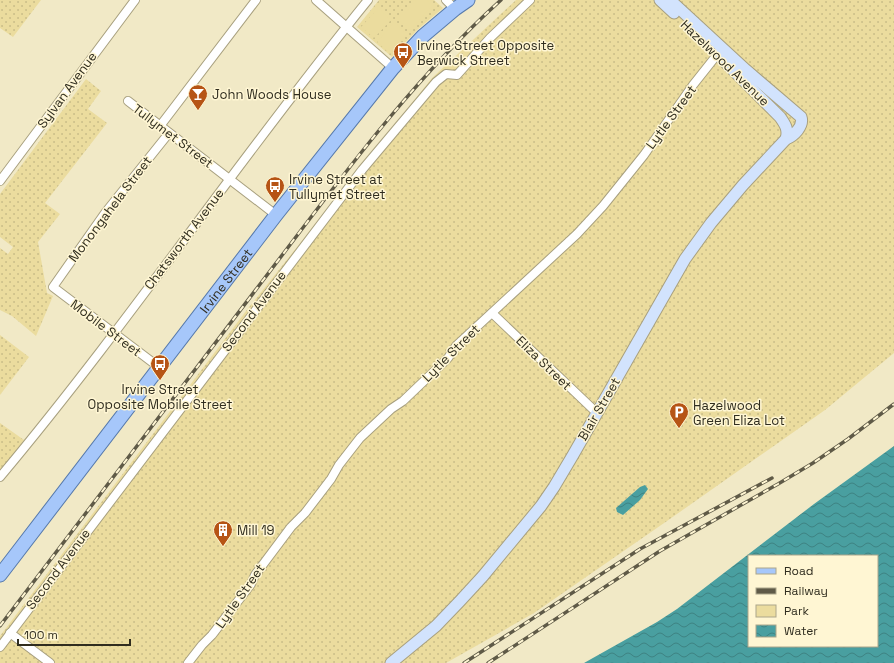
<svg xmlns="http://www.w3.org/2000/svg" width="894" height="663" font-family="'Space Grotesk',sans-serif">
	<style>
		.green { fill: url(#green-dots) }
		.pitch { fill: #ebdc9e }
		.water { fill: url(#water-waves); fill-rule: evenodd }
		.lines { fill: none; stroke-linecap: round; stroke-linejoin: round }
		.street-casing { stroke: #a8a07f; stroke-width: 10 }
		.secondary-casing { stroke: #a8a07f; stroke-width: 13 }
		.primary-casing { stroke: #5679ab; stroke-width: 15 }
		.street { stroke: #fff; stroke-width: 8 }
		.secondary { stroke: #d2e3fd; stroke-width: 11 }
		.primary { stroke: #a6c7fa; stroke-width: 13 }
		.rail-casing { stroke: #5f5a47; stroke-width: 3.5 }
		.rail { stroke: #fff6d3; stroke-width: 2; stroke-dasharray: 6; stroke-linecap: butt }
		.labels { text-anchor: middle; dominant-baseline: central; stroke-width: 3; stroke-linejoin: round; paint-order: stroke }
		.poi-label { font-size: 13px; fill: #302d1f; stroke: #fff6d3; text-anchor: start }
		.street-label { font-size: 13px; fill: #302d1f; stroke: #fff6d3 }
	</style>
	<defs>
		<pattern id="green-dots" width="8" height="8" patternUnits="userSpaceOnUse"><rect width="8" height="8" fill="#ebdc9e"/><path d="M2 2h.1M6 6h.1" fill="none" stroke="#cabd88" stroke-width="1.8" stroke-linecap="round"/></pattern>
		<pattern id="water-waves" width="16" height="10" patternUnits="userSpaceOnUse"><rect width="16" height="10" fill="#499fa0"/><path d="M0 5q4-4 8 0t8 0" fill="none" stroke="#3d8282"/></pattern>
	</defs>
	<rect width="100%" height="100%" fill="#f1e9c6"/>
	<!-- green -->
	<g class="green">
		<polygon points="0,0 41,0 13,37 0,28"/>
		<polygon points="379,0 434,0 443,8 417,30 392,57 357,27"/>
		<polygon points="516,0 894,0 894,353 825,410 667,521 534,613 446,663 0,663 0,636 246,311 432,78"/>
		<polygon points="86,79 101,91 88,109 107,123 45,203 60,214 38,242 47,293 53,296 36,336 12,316 0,310 0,248 8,254 13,247 0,237 0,194"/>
		<polygon points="0,335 29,357 0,395"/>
		<polygon points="0,423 24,440 0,472"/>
	</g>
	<!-- pitch -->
	<g class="pitch">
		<polygon points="416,0 427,0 431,5 431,7 412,28 409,28 400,21 400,18"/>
		<polygon points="378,8 391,20 374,38 361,27"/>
		<polygon points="394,22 407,34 390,54 377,42"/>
	</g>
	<!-- water -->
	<g class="water">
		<path d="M894,446V663H584L657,622L677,609L814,504ZM749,556H877V646H749Z"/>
		<polygon points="645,485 648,489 640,500 623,515 617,512 616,508 640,487"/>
	</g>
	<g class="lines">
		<defs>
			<g id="street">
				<polyline points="316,0 393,68"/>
				<polyline points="446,0 455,9"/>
				<polyline points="128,101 276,215"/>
				<polyline points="160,126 256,0"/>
				<polyline points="0,181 135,0"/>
				<polyline points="492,313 597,413"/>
				<polyline points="160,368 53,287 105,213 169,133"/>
				<path d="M0,477C129,323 241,156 368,0"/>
				<polyline points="10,633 50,663"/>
				<polyline points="0,647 362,170 436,82 446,74 457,75 490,38 530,0"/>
				<polyline points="188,663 202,645 212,635 251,584 255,575 291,527 305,513 331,479 339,465 360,438 391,409 403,401 448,358 456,346 577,234 603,206 644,155 693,85 720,51"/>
			</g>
			<g id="secondary">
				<polyline points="660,0 674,13"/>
				<path d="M718,55L780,117C785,124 789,130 786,139"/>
				<path d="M391,663L436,626L460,601L483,576L541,506L554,487L573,455L685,259L711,223L743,185L786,139C794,136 804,126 801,117L746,70L670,0"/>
			</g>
			<g id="primary">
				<path id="s1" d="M0,575L276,215L393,68L423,36L455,9L468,0"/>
			</g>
		</defs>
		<!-- street casing -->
		<use href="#street" class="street-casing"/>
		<!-- secondary casing -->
		<use href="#secondary" class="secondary-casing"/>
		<!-- primary casing -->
		<use href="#primary" class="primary-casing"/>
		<!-- street -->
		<use href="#street" class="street"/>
		<!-- secondary -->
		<use href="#secondary" class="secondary"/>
		<!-- primary -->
		<use href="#primary" class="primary"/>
		<defs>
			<g id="rail">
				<path d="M0,626C88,510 176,395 264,279C338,182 410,82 501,0"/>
				<polyline points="464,663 640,549 772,478"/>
				<polyline points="488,663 660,551 778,484 813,463 848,439 894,404"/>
			</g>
		</defs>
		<!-- rail casing -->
		<use href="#rail" class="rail-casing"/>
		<!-- rail -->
		<use href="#rail" class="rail"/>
	</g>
	<!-- icons -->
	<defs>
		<symbol id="bus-pin" viewBox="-11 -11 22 30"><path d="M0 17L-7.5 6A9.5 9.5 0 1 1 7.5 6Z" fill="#b65415" stroke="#fff6d3"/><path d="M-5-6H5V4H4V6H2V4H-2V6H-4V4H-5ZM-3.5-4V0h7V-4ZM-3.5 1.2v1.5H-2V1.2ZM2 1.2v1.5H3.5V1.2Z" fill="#fff"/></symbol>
		<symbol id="bar-pin" viewBox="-11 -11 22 30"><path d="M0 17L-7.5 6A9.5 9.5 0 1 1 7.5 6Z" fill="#b65415" stroke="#fff6d3"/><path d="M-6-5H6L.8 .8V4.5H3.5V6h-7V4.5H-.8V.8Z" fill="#fff"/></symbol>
		<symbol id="parking-pin" viewBox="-11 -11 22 30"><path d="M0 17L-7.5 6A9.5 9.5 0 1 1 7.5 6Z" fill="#b65415" stroke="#fff6d3"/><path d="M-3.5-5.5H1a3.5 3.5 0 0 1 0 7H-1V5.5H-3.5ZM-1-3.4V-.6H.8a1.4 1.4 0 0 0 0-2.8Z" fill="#fff"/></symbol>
		<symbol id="building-pin" viewBox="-11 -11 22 30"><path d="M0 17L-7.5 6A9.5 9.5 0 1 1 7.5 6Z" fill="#b65415" stroke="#fff6d3"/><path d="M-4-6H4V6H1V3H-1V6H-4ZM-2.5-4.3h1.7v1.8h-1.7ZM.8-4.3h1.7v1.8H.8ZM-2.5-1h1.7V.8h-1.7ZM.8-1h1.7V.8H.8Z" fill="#fff"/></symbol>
	</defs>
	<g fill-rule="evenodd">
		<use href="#bus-pin" x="392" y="41" width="22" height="30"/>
		<use href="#bar-pin" x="187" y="83" width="22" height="30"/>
		<use href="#bus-pin" x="264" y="175" width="22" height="30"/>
		<use href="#bus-pin" x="149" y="353" width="22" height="30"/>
		<use href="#parking-pin" x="668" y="401" width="22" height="30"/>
		<use href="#building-pin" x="212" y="519" width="22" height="30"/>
	</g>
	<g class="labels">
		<!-- poi labels -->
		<g class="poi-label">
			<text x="417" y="45">Irvine Street Opposite<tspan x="417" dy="15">Berwick Street</tspan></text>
			<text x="212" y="94">John Woods House</text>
			<text x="289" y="179">Irvine Street at<tspan x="289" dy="15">Tullymet Street</tspan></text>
			<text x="160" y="389" text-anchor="middle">Irvine Street<tspan x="160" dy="15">Opposite Mobile Street</tspan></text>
			<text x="693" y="405">Hazelwood<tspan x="693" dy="15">Green Eliza Lot</tspan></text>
			<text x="237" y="530">Mill 19</text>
		</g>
		<!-- street labels -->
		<g class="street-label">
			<text transform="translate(725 63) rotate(44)">Hazelwood Avenue</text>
			<text transform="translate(67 90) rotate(-54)">Sylvan Avenue</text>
			<text transform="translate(671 117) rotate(-54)">Lytle Street</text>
			<text transform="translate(173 136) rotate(37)">Tullymet Street</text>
			<text transform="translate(110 209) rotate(-53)">Monongahela Street</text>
			<text transform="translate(184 239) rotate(-53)">Chatsworth Avenue</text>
			<text stroke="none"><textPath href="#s1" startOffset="371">Irvine Street</textPath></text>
			<text transform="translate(254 311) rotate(-53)">Second Avenue</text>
			<text transform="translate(106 328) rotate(37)">Mobile Street</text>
			<text transform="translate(451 353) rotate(-45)">Lytle Street</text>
			<text transform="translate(544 363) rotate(44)">Eliza Street</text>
			<text transform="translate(599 409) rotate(-60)">Blair Street</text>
			<text transform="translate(58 569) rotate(-53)">Second Avenue</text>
			<text transform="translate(240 596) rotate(-55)">Lytle Street</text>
		</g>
	</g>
	<!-- legend -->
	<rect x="748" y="555" width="130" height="92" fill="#fff6d3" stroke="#aca68b"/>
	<rect x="756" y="568" width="20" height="6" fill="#a6c7fa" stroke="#aca68b"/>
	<text x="784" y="575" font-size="12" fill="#302d1f">Road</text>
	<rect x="756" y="588" width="20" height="6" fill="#5f5a47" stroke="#aca68b"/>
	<text x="784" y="595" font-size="12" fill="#302d1f">Railway</text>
	<rect x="756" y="605" width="20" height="12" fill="#ebdc9e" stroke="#aca68b"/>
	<text x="784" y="615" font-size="12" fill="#302d1f">Park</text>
	<rect x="756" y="625" width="20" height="12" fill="url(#water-waves)" stroke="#aca68b"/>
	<text x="784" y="635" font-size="12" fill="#302d1f">Water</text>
	<!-- scale -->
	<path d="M18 639v6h112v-6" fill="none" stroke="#302d1f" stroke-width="2"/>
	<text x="24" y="639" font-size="12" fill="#302d1f" stroke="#fff6d3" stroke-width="3" paint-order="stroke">100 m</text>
</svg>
